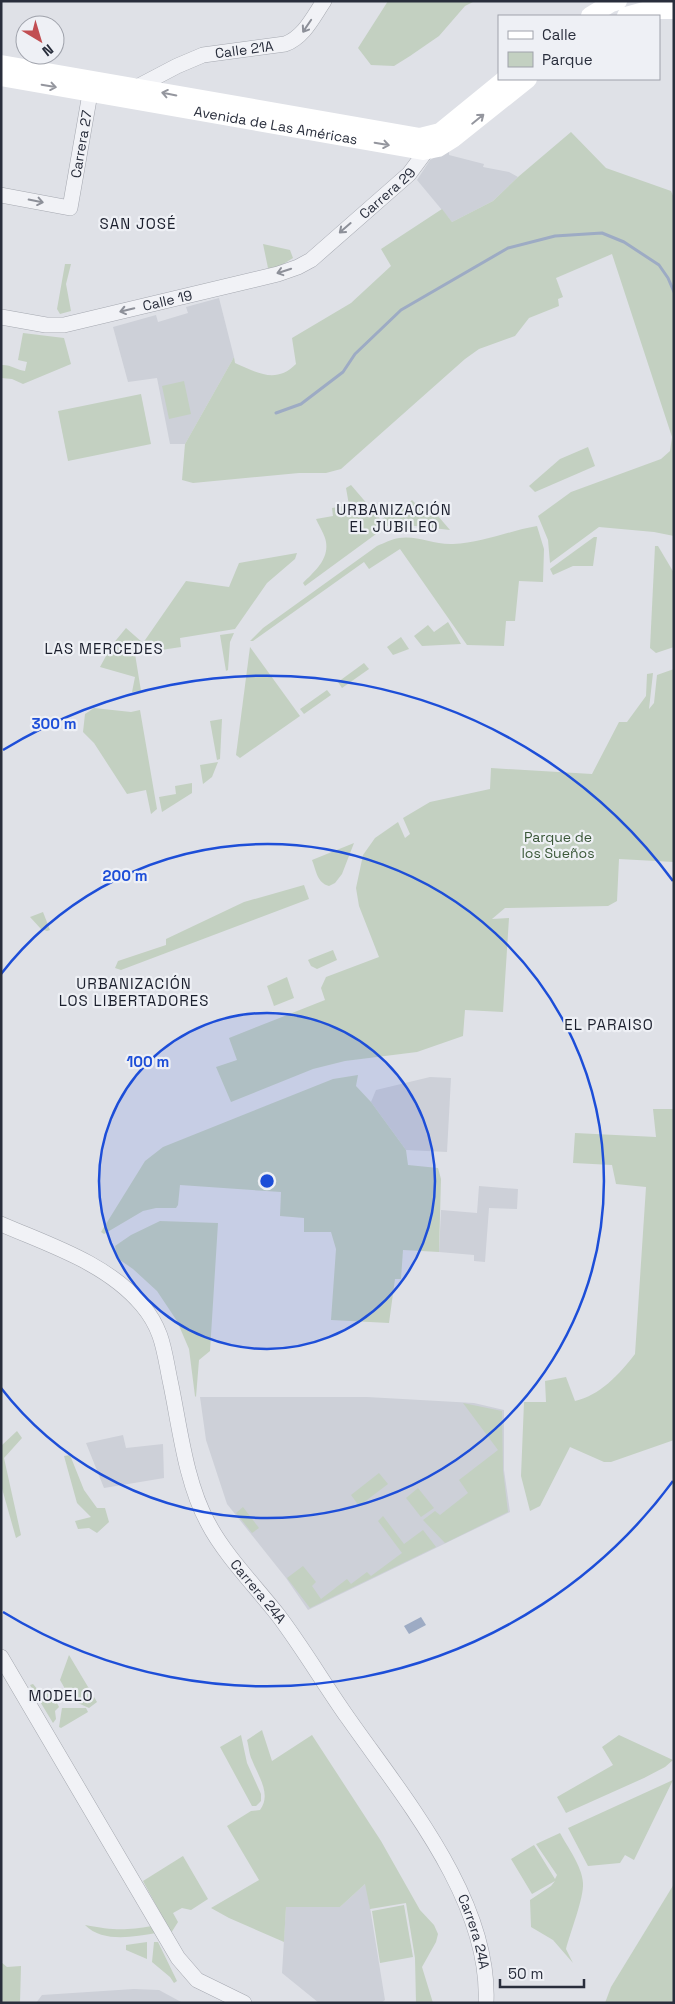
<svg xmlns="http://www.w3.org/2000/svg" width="675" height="2004" font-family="'Space Grotesk',sans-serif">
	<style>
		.built { fill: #cdd0d8 }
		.green { fill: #c3d0c1 }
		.water { fill: #9dabc4 }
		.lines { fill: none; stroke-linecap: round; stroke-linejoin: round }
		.stream { stroke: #9dabc4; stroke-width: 3 }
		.tertiary-casing { stroke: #a5a8b0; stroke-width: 16 }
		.tertiary { stroke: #f1f2f6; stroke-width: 15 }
		.secondary { stroke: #fff; stroke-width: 18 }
		.oneway { stroke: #8d9099 }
		.oneway2 { stroke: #94969e }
		.ring { fill: none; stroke: #1d4ed8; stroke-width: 2.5 }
		.labels { text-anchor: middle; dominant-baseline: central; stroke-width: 4.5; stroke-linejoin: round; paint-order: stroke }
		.street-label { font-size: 14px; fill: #292e3c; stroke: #eef0f5 }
		.park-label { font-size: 14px; fill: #3a5738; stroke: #eef0f5 }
		.neighbourhood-label { font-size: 15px; letter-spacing: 1px; fill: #1b1f2d; stroke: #eef0f5 }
		.centre { fill: #1d4ed8; stroke: #eef0f5; stroke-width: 2.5 }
		.ring-label { font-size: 15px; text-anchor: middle; font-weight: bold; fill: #1d4ed8; stroke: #eef0f5; stroke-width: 4.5; stroke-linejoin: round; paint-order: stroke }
	</style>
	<rect width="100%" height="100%" fill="#dfe1e7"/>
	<!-- built -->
	<g class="built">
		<polygon points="449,150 449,155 484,164 483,167 509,172 518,177 493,201 452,222 417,180 430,160"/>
		<polygon points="219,298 234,357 185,444 170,444 157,378 128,382 113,327 156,315 158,322 188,313 186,307"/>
		<polygon points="430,1077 451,1078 447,1152 406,1150 371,1102 376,1090"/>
		<polygon points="479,1186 518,1189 517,1209 489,1208 485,1262 474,1261 474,1255 439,1252 441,1210 477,1213"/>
		<polygon points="200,1397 367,1397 474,1403 504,1410 504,1470 510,1512 308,1610 286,1578 227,1504 206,1440"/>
		<polygon points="123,1435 126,1448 163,1444 164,1478 104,1488 86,1443"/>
		<polygon points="366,1883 385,2000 381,2003 319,2003 282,1973 286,1907 340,1907"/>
		<polygon points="134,1989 159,1990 183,2003 36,2003 42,1995"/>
	</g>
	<!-- green -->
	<g class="green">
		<polygon points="388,1 475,1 465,6 439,36 410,56 394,66 371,65 358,48"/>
		<path d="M571,132L606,168L671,191L674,198V536L654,532L599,527L550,563L548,540L538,516L571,492L661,459L670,451L672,437L612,254L556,278L563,297L558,299L559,306L529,318L515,336L479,349L465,359L341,469L326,473H299L193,483L182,480L185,444L234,357L235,363C258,373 276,384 296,364L292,338L351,303L391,266L381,249L442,209L452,222L493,201L518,177Z"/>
		<polygon points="263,244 290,250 293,258 277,268 268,268"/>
		<polygon points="65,264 71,264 66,284 71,311 60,314 57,309"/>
		<path d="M23,333L64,338L71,364L23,384L12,379L1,378V365C10,364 17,370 25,371L27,362L18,360Z"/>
		<polygon points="184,381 191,414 169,419 162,386"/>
		<polygon points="141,394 151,444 68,461 58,411"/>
		<polygon points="588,447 595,466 535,492 529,486 560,459"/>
		<path d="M351,485L381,520L391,512H400L412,500L426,514L432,509L450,530L398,524L387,526L305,586L303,583C314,572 329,560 326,542C325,535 319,526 316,519L333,516L332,508L349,505L346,488Z"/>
		<path d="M537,526L544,549L543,582L519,581L515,621H506L504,646L467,645L400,549L369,569L364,562L253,641H250L263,628L377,546C384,543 392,539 399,538C417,535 434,545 453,544C482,543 508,531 537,526Z"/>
		<polygon points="594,537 597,537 593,566 573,566 553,575 550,569"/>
		<polygon points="655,546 658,546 674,573 674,647 656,653 650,648"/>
		<polygon points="297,553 295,559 267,583 235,629 180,638 181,647 135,654 141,691 132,692 135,677 100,667 112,645 126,628 143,643 186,581 229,587 239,563"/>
		<polygon points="448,622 461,644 422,646 414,636 428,625 434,632"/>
		<polygon points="234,633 230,642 228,670 226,671 220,635"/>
		<polygon points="401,637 409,649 393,655 387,647"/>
		<polygon points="250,647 300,716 240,758 236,755"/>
		<polygon points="364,663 369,669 342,688 338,682"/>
		<polygon points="674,669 674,862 619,859 617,901 608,906 505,908 492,919 509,918 503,1012 465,1010 463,1036 417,1052 345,1061 313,1069 231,1102 216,1067 237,1060 229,1038 325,1000 321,988 326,977 379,957 359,906 356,888 363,855 375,838 398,822 405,838 410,834 403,818 430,802 490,789 491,768 592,774 619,722 627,722 646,696 647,674 653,673 649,709 654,703 657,675"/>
		<polygon points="327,690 331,695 304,714 300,709"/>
		<polygon points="94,708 131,712 140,710 157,809 151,814 146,790 127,794 94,743 83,732 85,714"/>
		<polygon points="222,719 220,759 217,760 210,721"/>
		<polygon points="218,762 212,777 203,784 200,765"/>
		<polygon points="192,783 192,793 162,812 159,797 176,794 175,786"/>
		<path d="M354,843L342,874L335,883L329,886C317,883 316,870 312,860Z"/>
		<polygon points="304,885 309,899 121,970 115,968 118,961 166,945 166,939 244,902"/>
		<polygon points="43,912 50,930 47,931 41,929 30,917"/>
		<polygon points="333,950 337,960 317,969 311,966 308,960 310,959"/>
		<polygon points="287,977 294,998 274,1006 267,986"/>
		<polygon points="358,1075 356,1086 371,1102 406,1150 408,1165 438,1168 441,1179 439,1252 403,1250 401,1279 395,1279 389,1323 331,1320 336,1249 331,1232 304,1232 304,1218 280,1216 281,1192 180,1185 178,1205 176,1208 156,1208 143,1211 104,1234 101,1232 145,1161 163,1147 333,1079"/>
		<path d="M653,1109H674V1440L611,1462H604L570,1447L540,1506L530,1511L521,1476L524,1402H546L545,1381L566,1377L575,1401C599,1396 620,1374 635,1354L646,1187L616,1184L612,1165L573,1163L575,1133L656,1137Z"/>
		<polygon points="160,1221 218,1223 210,1351 199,1360 196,1397 195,1396 189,1349 177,1321 157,1291 133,1269 117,1258 115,1246 131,1235"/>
		<polygon points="463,1403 502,1411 503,1470 508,1512 445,1543 423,1520 435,1511 440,1515 468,1493 459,1480 498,1450"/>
		<polygon points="17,1431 22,1438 4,1458 21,1535 16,1538 1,1485 1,1446"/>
		<polygon points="70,1455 84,1490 97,1508 105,1508 109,1522 97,1533 89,1528 78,1529 75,1521 91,1517 77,1503 64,1456"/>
		<polygon points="379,1473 388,1484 359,1506 351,1495"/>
		<polygon points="418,1488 434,1508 421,1517 406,1498"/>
		<polygon points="243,1507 259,1528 252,1533 236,1513"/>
		<polygon points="383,1516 404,1544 423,1530 436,1547 310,1608 287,1578 303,1566 316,1582 312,1586 321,1599 347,1579 351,1584 367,1572 371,1576 402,1553 378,1521"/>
		<polygon points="69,1655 97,1702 89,1708 69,1699 67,1695 68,1694 60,1680"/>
		<polygon points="33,1684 38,1690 51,1692 53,1695 51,1696 55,1704 57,1703 59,1707 55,1711 56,1719 53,1723 30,1685"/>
		<polygon points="62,1708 86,1708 88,1712 61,1728 59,1727"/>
		<path d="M262,1730L272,1761L312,1735L381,1841L420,1910L434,1925L438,1934L436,1942L422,1967L433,2003H416L415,1958L406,1903L370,1909L365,1884L340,1907H286L284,1942L229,1918L211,1908L259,1880L227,1826L251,1811L260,1810C272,1794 258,1776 252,1760C249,1754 249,1747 247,1740Z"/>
		<polygon points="241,1735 247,1763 261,1794 261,1801 256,1806 252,1806 220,1747"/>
		<polygon points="619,1735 673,1760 665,1767 644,1778 566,1813 557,1797 613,1765 602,1747"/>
		<polygon points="673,1780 634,1860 625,1855 620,1863 588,1866 568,1828"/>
		<path d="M560,1833C568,1848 582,1866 583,1883C584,1898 570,1933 566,1949L573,1963L553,1940L531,1927L530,1900L551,1886L555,1881L532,1894L511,1859L534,1845L555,1879L557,1875L536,1844Z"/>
		<polygon points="183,1856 208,1899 191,1910 182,1908 173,1913 178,1922 171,1933 143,1881"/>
		<polygon points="674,1884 674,2003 605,2003 611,1987"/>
		<polygon points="404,1905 413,1957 380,1963 372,1911"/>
		<path d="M85,1925C112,1930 124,1931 152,1926L156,1933C133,1937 103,1943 85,1925Z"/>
		<polygon points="147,1942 147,1959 126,1950 126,1945"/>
		<polygon points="154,1942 158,1942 177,1981 174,1983 170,1977 152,1962"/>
		<polygon points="1,1962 7,1967 21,1966 20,2003 1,2003"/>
	</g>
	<!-- water -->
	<polygon class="water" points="421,1617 426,1625 409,1634 404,1626"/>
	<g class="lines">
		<!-- stream -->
		<polyline class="stream" points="276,413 301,404 343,372 355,354 401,310 508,248 555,236 602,233 624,242 659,265 668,278 674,292"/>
		<defs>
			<g id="tertiary">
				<path id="s1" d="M137,87L177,66L203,55L285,44C304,37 313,17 324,1"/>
				<path id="s2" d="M1,195L70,208L92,82"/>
				<path id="s3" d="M1,317L46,325H64L278,274L298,267L311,260L409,174L432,143"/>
				<path id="s4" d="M1,1224C49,1245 107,1263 142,1305C164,1331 164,1353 171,1385C180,1429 186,1483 208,1523C224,1554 256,1587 278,1615C303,1648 324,1684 348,1718C404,1798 491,1901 486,2003"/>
				<polyline points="1,1657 178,1958 197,1980 244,2003"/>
			</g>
		</defs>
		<!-- tertiary casing -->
		<use href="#tertiary" class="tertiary-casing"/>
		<!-- tertiary -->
		<use href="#tertiary" class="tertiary"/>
		<!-- secondary -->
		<g class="secondary">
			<polyline points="590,16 611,3 618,1"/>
			<polyline points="626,16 648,10 674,10"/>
			<polyline points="1,64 420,137 440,132 505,79"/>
			<path id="s5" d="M1,77L423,151L438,148L454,138L528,79"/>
		</g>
	</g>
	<!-- one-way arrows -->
	<defs><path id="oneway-shaft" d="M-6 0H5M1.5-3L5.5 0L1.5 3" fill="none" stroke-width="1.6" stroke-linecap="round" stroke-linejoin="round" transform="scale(1.25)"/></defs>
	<g class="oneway">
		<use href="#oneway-shaft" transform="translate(307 26) rotate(124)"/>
		<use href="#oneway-shaft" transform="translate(36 201) rotate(11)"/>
		<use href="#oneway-shaft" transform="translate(345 228) rotate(139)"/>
		<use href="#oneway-shaft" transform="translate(284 271) rotate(162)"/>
		<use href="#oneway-shaft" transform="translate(127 310) rotate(167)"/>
	</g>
	<g class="oneway2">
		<use href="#oneway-shaft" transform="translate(49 86) rotate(10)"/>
		<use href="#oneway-shaft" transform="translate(169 94) rotate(-169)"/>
		<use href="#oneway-shaft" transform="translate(478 119) rotate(-39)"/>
		<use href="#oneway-shaft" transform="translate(382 144) rotate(10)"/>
	</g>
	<!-- distance rings -->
	<circle cx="267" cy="1181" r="168" fill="#1d4ed8" fill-opacity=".12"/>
	<g class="ring">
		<circle cx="267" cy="1181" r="168"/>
		<path d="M1 974A337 337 0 1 1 1 1388"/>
		<path d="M673 1481A505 505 0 0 1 3 1612M3 750A505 505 0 0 1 673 881"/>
	</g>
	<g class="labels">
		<!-- street labels -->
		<g class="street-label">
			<text stroke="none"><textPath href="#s1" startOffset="115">Calle 21A</textPath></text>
			<text stroke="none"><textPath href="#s5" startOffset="279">Avenida de Las Américas</textPath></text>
			<text stroke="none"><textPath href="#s2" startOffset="135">Carrera 27</textPath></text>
			<text stroke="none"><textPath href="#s3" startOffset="421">Carrera 29</textPath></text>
			<text stroke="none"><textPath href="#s3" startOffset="170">Calle 19</textPath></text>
			<text stroke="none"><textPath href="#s4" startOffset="479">Carrera 24A</textPath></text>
			<text stroke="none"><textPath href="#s4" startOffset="884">Carrera 24A</textPath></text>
		</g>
		<!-- park labels -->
		<g class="park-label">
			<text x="558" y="837">Parque de<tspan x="558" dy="16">los Sueños</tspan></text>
		</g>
		<!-- neighbourhood labels -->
		<g class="neighbourhood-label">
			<text x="138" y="223">SAN JOSÉ</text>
			<text x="394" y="509">URBANIZACIÓN<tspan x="394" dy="17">EL JUBILEO</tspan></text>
			<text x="104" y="648">LAS MERCEDES</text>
			<text x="134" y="983">URBANIZACIÓN<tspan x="134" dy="17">LOS LIBERTADORES</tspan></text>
			<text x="609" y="1024">EL PARAISO</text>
			<text x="61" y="1695">MODELO</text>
		</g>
	</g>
	<circle cx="267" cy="1181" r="8" class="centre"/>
	<g class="ring-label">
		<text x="54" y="729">300 m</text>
		<text x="125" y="881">200 m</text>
		<text x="148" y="1067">100 m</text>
	</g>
	<!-- border -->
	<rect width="675" height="2004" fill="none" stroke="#292e3c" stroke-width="5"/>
	<!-- legend -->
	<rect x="498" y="15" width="162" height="65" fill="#eef0f5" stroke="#9fa2ab"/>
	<rect x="508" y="31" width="25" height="8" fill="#ffffff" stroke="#9fa2ab"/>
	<text x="542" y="40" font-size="15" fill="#292e3c">Calle</text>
	<rect x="508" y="52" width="25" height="15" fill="#c3d0c1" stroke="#9fa2ab"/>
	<text x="542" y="65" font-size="15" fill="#292e3c">Parque</text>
	<!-- north arrow -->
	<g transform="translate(40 40) rotate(142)"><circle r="24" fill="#eef0f5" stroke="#9fa2ab"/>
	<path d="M0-4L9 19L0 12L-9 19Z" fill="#c14e52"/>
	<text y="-8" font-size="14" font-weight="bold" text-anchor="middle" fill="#292e3c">N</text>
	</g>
	<!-- scale -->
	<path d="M500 1979v8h84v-8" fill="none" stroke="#292e3c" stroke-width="2.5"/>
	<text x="508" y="1979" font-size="15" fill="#292e3c" stroke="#eef0f5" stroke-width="4" paint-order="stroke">50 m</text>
</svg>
